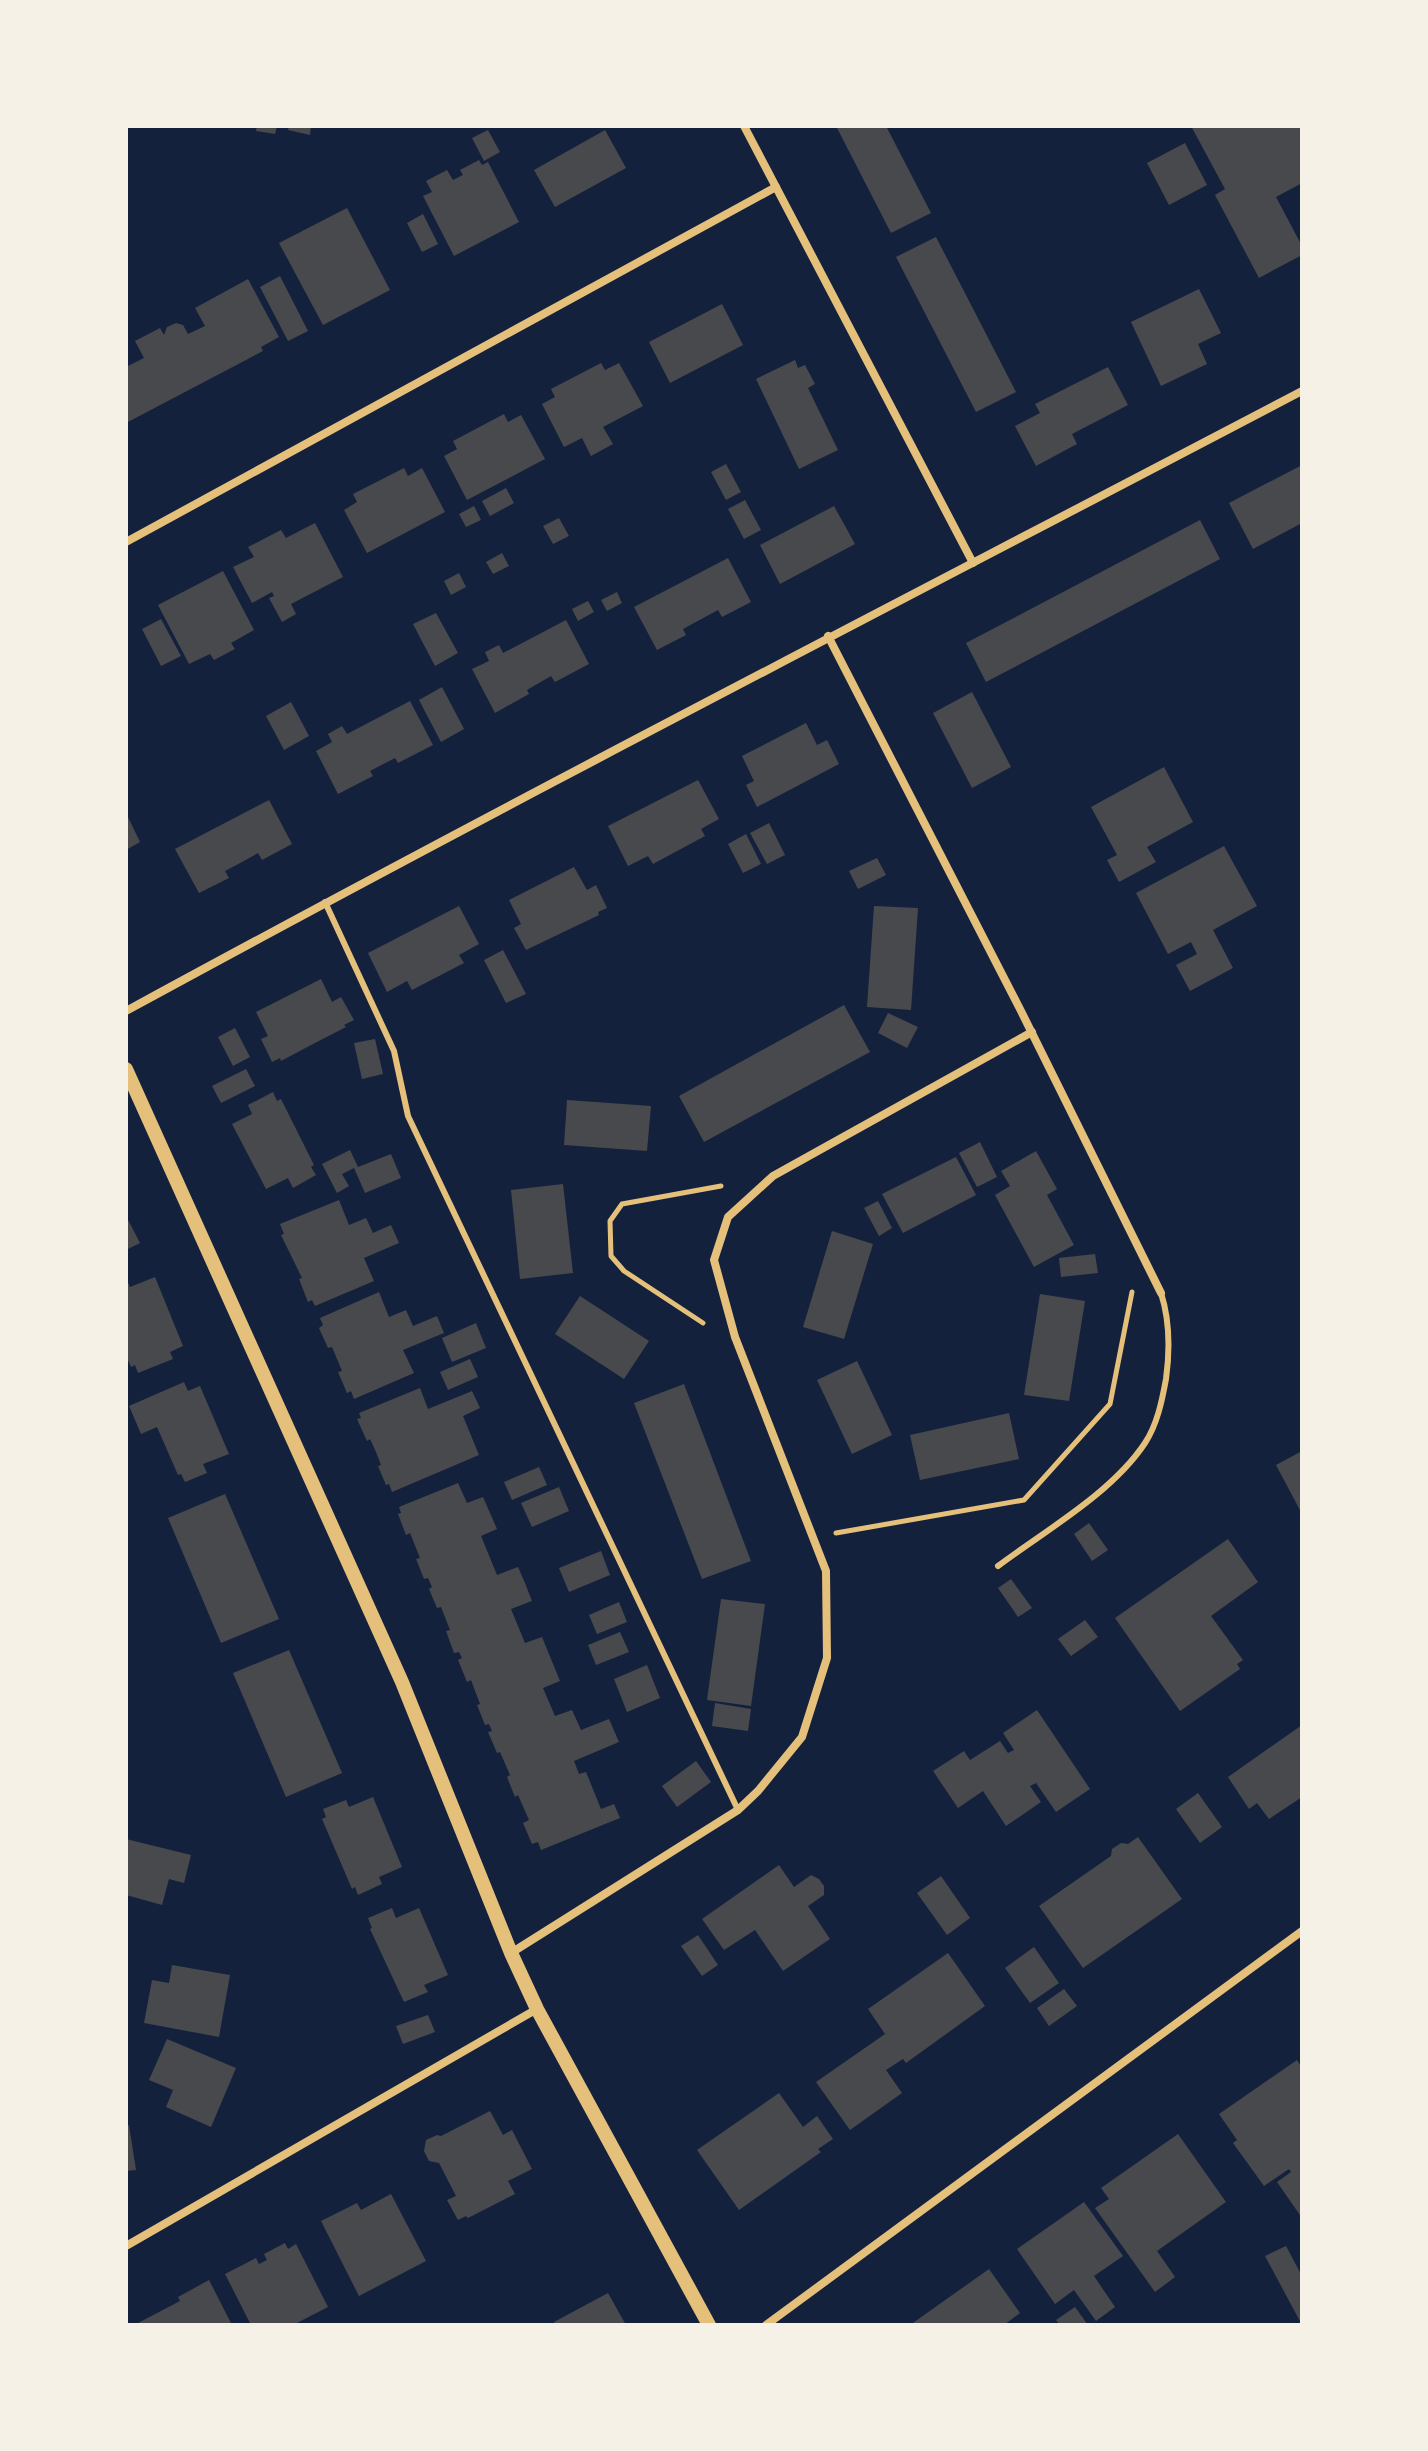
<svg xmlns="http://www.w3.org/2000/svg" width="1428" height="2451" font-family="Figtree,sans-serif">
	<style>
		.building { fill: #48494c }
		.lines { fill: none; stroke-linecap: round; stroke-linejoin: round }
		.path { stroke: #e5c07b; stroke-width: 5 }
		.service { stroke: #e5c07b; stroke-width: 6 }
		.minor { stroke: #e5c07b; stroke-width: 8 }
		.tertiary { stroke: #e5c07b; stroke-width: 14 }
	</style>
	<rect width="100%" height="100%" fill="#14213d"/>
	<!-- building -->
	<g class="building">
		<polygon points="257,126 277,126 275,134 256,131"/>
		<polygon points="289,126 311,126 310,135 288,130"/>
		<polygon points="836,126 886,126 931,213 891,233"/>
		<polygon points="1191,126 1302,126 1302,183 1276,197 1302,246 1302,255 1259,278 1215,195 1225,189"/>
		<polygon points="488,130 500,152 484,161 472,138"/>
		<polygon points="605,130 626,168 555,207 534,170"/>
		<polygon points="1185,143 1207,185 1169,205 1147,163"/>
		<polygon points="479,160 482,165 488,162 519,222 454,256 423,196 432,192 426,181 447,170 453,180 463,175 460,170"/>
		<polygon points="347,208 390,290 323,325 279,243"/>
		<polygon points="423,214 438,244 422,252 407,223"/>
		<polygon points="936,237 1016,392 976,412 896,257"/>
		<polygon points="280,276 308,331 288,341 260,287"/>
		<polygon points="248,279 279,337 261,347 263,351 126,423 126,367 144,358 135,341 160,328 164,335 167,327 176,323 183,325 188,334 205,326 195,308"/>
		<polygon points="1199,289 1221,333 1198,344 1207,364 1161,386 1131,322"/>
		<polygon points="722,304 743,345 670,383 649,342"/>
		<polygon points="795,360 798,368 805,365 815,384 808,388 838,450 799,469 756,379"/>
		<polygon points="601,363 605,370 619,363 643,406 603,427 613,444 591,456 582,438 564,447 542,404 555,397 551,389"/>
		<polygon points="1108,367 1128,405 1072,434 1077,444 1036,466 1015,426 1040,413 1035,404"/>
		<polygon points="504,414 508,422 521,415 545,459 467,500 444,456 457,449 453,441"/>
		<polygon points="726,464 741,492 726,500 711,472"/>
		<polygon points="1302,465 1302,523 1253,549 1229,503"/>
		<polygon points="404,468 408,476 422,468 445,512 367,553 344,510 357,502 353,494"/>
		<polygon points="506,488 514,503 490,516 482,501"/>
		<polygon points="745,500 761,530 744,539 728,509"/>
		<polygon points="474,506 481,520 466,527 459,514"/>
		<polygon points="834,506 855,544 780,584 760,545"/>
		<polygon points="559,518 569,536 553,544 543,526"/>
		<polygon points="1200,520 1220,559 986,682 966,643"/>
		<polygon points="315,523 343,577 291,604 296,614 282,622 269,598 274,596 272,592 252,603 233,567 254,557 248,547 281,530 286,538"/>
		<polygon points="502,553 509,566 493,574 486,562"/>
		<polygon points="728,558 751,602 722,617 718,610 683,629 686,635 657,650 634,607"/>
		<polygon points="223,571 254,630 231,643 235,649 214,660 210,654 189,664 158,605"/>
		<polygon points="459,573 466,587 451,595 444,581"/>
		<polygon points="617,592 622,603 607,611 601,600"/>
		<polygon points="588,601 594,612 578,621 572,609"/>
		<polygon points="436,613 458,653 435,666 413,624"/>
		<polygon points="161,619 181,656 161,666 142,629"/>
		<polygon points="566,620 589,664 555,682 551,676 527,690 529,694 495,713 472,669 489,661 485,652 499,645 503,653"/>
		<polygon points="442,687 464,729 441,742 419,700"/>
		<polygon points="972,692 1011,767 972,788 933,713"/>
		<polygon points="410,701 433,745 398,763 395,758 370,771 373,776 338,794 316,751 332,742 328,734 342,726 347,734"/>
		<polygon points="291,702 309,736 284,750 266,716"/>
		<polygon points="806,723 817,745 827,740 839,764 757,807 746,785 754,781 742,756"/>
		<polygon points="1164,767 1193,822 1147,847 1156,862 1119,882 1107,860 1117,855 1091,807"/>
		<polygon points="698,780 719,819 701,829 705,836 653,864 648,856 628,866 608,826"/>
		<polygon points="269,800 292,844 262,860 258,853 242,862 225,871 229,878 199,893 175,849"/>
		<polygon points="126,813 140,842 126,850"/>
		<polygon points="769,823 785,855 767,864 750,833"/>
		<polygon points="746,834 761,864 743,873 728,844"/>
		<polygon points="1224,846 1257,906 1213,930 1233,968 1190,991 1176,965 1197,954 1191,942 1168,954 1136,893"/>
		<polygon points="877,858 886,875 858,889 849,871"/>
		<polygon points="574,867 587,890 596,885 607,908 598,912 599,915 526,950 514,928 521,924 509,900"/>
		<polygon points="459,906 479,944 459,955 464,963 412,990 407,981 387,992 368,953"/>
		<polygon points="874,906 918,908 911,1010 867,1007"/>
		<polygon points="503,950 526,994 506,1003 484,960"/>
		<polygon points="321,979 332,1002 341,997 354,1020 344,1025 346,1027 313,1044 281,1061 280,1058 272,1062 261,1039 268,1036 256,1012"/>
		<polygon points="844,1005 870,1052 704,1142 679,1096"/>
		<polygon points="888,1013 918,1027 907,1048 878,1033"/>
		<polygon points="235,1028 250,1057 233,1066 218,1037"/>
		<polygon points="375,1039 383,1074 362,1079 354,1043"/>
		<polygon points="246,1069 255,1086 221,1103 212,1086"/>
		<polygon points="273,1092 277,1101 281,1099 314,1165 311,1167 316,1175 293,1188 288,1178 266,1189 232,1124 252,1114 248,1105"/>
		<polygon points="567,1100 651,1106 647,1151 564,1145"/>
		<polygon points="980,1142 997,1177 977,1187 959,1153"/>
		<polygon points="350,1150 358,1167 391,1154 401,1178 365,1193 354,1168 342,1174 349,1186 337,1193 322,1164"/>
		<polygon points="1036,1151 1057,1189 1047,1195 1074,1245 1034,1267 995,1195 1010,1186 1001,1171"/>
		<polygon points="956,1157 976,1195 903,1233 882,1194"/>
		<polygon points="563,1184 573,1273 520,1279 511,1190"/>
		<polygon points="339,1200 349,1225 366,1218 373,1233 391,1225 399,1243 364,1258 374,1281 315,1306 312,1300 308,1302 299,1279 302,1278 281,1235 284,1234 280,1224"/>
		<polygon points="878,1201 892,1228 879,1236 864,1208"/>
		<polygon points="126,1216 140,1243 126,1250"/>
		<polygon points="832,1231 873,1244 844,1339 803,1327"/>
		<polygon points="1095,1254 1098,1273 1061,1277 1059,1258"/>
		<polygon points="155,1277 183,1346 170,1352 173,1359 138,1373 135,1365 131,1367 126,1356 126,1278 130,1287"/>
		<polygon points="379,1292 389,1317 406,1310 413,1326 437,1316 444,1333 403,1350 414,1373 354,1399 351,1391 347,1393 338,1372 342,1371 332,1347 328,1348 319,1328 323,1325 320,1318"/>
		<polygon points="1040,1294 1085,1301 1069,1401 1024,1395"/>
		<polygon points="580,1296 649,1341 624,1379 555,1334"/>
		<polygon points="476,1323 486,1348 452,1362 442,1338"/>
		<polygon points="470,1359 478,1377 448,1390 440,1372"/>
		<polygon points="857,1361 892,1435 852,1454 817,1380"/>
		<polygon points="184,1382 188,1391 200,1386 229,1454 203,1464 207,1473 185,1482 181,1474 178,1475 157,1427 141,1434 129,1406"/>
		<polygon points="684,1384 751,1561 702,1579 634,1403"/>
		<polygon points="420,1388 428,1409 472,1391 480,1408 463,1416 479,1455 392,1492 389,1484 386,1485 378,1466 381,1465 376,1452 370,1439 367,1441 357,1419 361,1418 359,1413"/>
		<polygon points="1009,1413 1019,1459 920,1480 910,1435"/>
		<polygon points="1302,1451 1302,1514 1276,1465"/>
		<polygon points="539,1467 547,1485 512,1500 504,1482"/>
		<polygon points="458,1483 467,1503 483,1497 497,1529 481,1536 497,1575 518,1567 525,1583 532,1601 511,1609 525,1643 542,1637 560,1681 543,1688 555,1716 572,1710 581,1730 609,1719 619,1742 574,1761 579,1774 586,1772 601,1809 614,1804 620,1818 541,1850 538,1842 532,1844 523,1823 529,1820 518,1795 515,1797 507,1777 510,1775 500,1752 497,1753 488,1732 492,1731 489,1724 485,1725 477,1705 480,1704 471,1680 467,1682 458,1660 462,1658 459,1652 454,1653 446,1631 450,1630 441,1607 437,1608 429,1589 432,1587 428,1578 424,1579 416,1559 420,1558 410,1533 406,1535 398,1514 401,1513 399,1507"/>
		<polygon points="559,1487 569,1511 532,1527 521,1503"/>
		<polygon points="225,1494 279,1619 221,1643 168,1518"/>
		<polygon points="1089,1523 1108,1550 1092,1561 1074,1534"/>
		<polygon points="1228,1539 1258,1582 1211,1616 1243,1660 1237,1664 1240,1669 1180,1711 1115,1618"/>
		<polygon points="601,1551 610,1575 569,1592 559,1568"/>
		<polygon points="1011,1579 1032,1608 1018,1617 998,1588"/>
		<polygon points="721,1599 765,1604 751,1706 707,1700"/>
		<polygon points="619,1602 627,1622 597,1634 589,1615"/>
		<polygon points="1085,1620 1098,1637 1071,1656 1058,1639"/>
		<polygon points="620,1632 629,1652 596,1665 588,1645"/>
		<polygon points="289,1650 342,1773 286,1797 233,1673"/>
		<polygon points="647,1665 660,1698 627,1712 614,1679"/>
		<polygon points="715,1703 751,1709 748,1731 712,1726"/>
		<polygon points="1037,1710 1090,1789 1056,1812 1036,1783 1030,1786 1041,1802 1006,1826 983,1791 958,1808 933,1771 964,1751 970,1760 1000,1741 1008,1753 1014,1750 1003,1733"/>
		<polygon points="1302,1725 1302,1797 1269,1819 1257,1803 1249,1809 1228,1777"/>
		<polygon points="696,1761 711,1782 677,1807 662,1786"/>
		<polygon points="1198,1793 1222,1827 1200,1843 1176,1809"/>
		<polygon points="373,1797 402,1867 379,1877 382,1884 358,1895 355,1887 352,1889 322,1819 326,1817 323,1809 346,1800 349,1807"/>
		<polygon points="1138,1837 1182,1899 1083,1968 1039,1906 1111,1856 1112,1849 1121,1843 1128,1844"/>
		<polygon points="126,1839 191,1855 184,1883 169,1879 162,1905 126,1895"/>
		<polygon points="779,1865 794,1887 811,1875 819,1879 824,1886 824,1895 808,1906 830,1939 783,1971 755,1930 724,1950 702,1919"/>
		<polygon points="941,1876 970,1918 947,1935 917,1893"/>
		<polygon points="392,1908 396,1918 419,1908 448,1975 424,1985 428,1992 404,2002 370,1929 372,1928 368,1918"/>
		<polygon points="698,1935 718,1965 702,1976 681,1946"/>
		<polygon points="1034,1947 1059,1983 1030,2003 1005,1968"/>
		<polygon points="948,1953 985,2006 906,2063 903,2059 886,2070 902,2093 850,2130 816,2082 885,2034 868,2009"/>
		<polygon points="172,1965 230,1975 219,2037 144,2023 152,1980 169,1983"/>
		<polygon points="1064,1989 1077,2006 1049,2026 1037,2008"/>
		<polygon points="428,2015 435,2032 403,2044 396,2026"/>
		<polygon points="167,2039 236,2068 211,2127 166,2107 173,2090 149,2080"/>
		<polygon points="1297,2060 1302,2068 1302,2218 1277,2182 1291,2172 1289,2169 1264,2186 1233,2143 1237,2140 1219,2114"/>
		<polygon points="779,2093 803,2127 817,2116 833,2139 818,2149 821,2152 739,2210 697,2150"/>
		<polygon points="490,2111 503,2135 512,2130 532,2169 508,2181 515,2194 468,2218 466,2216 458,2220 447,2200 456,2196 439,2163 429,2161 424,2151 426,2140 437,2135 441,2136"/>
		<polygon points="129,2125 136,2170 126,2171 126,2126"/>
		<polygon points="1178,2134 1226,2202 1157,2251 1175,2277 1155,2292 1095,2208 1109,2199 1101,2188"/>
		<polygon points="391,2194 426,2261 359,2296 321,2221 357,2203 361,2210"/>
		<polygon points="1084,2202 1123,2256 1094,2276 1115,2307 1096,2321 1074,2290 1055,2304 1017,2249"/>
		<polygon points="285,2243 288,2249 296,2244 328,2307 293,2325 251,2325 225,2274 256,2258 259,2264 267,2260 264,2254"/>
		<polygon points="1286,2246 1302,2276 1302,2325 1265,2256"/>
		<polygon points="989,2269 1020,2313 1004,2325 910,2325"/>
		<polygon points="209,2280 232,2325 139,2325 138,2323 180,2301 178,2297"/>
		<polygon points="608,2293 626,2325 556,2325 554,2322"/>
		<polygon points="1075,2307 1088,2325 1060,2325 1056,2320"/>
	</g>
	<g class="lines">
		<!-- path -->
		<g class="path">
			<polyline points="703,1323 624,1271 611,1256 610,1221 622,1204 721,1186"/>
			<polyline points="836,1533 1024,1500 1110,1404 1132,1292"/>
		</g>
		<!-- service -->
		<g class="service">
			<polyline points="325,902 394,1051 408,1116 738,1810"/>
			<path d="M998,1566C1046,1530 1112,1493 1145,1443C1157,1425 1162,1401 1166,1379C1170,1350 1170,1321 1161,1293"/>
		</g>
		<!-- minor -->
		<g class="minor">
			<polyline points="744,126 973,563"/>
			<polyline points="126,542 776,187"/>
			<polyline points="828,636 1021,1011 1161,1293"/>
			<path d="M126,1011C515,799 909,597 1302,391"/>
			<polyline points="511,1953 738,1810 758,1791 802,1737 827,1658 826,1571 735,1337 714,1260 728,1217 773,1176 1032,1032"/>
			<polyline points="126,2246 537,2009"/>
			<polyline points="766,2325 1302,1931"/>
		</g>
		<!-- tertiary -->
		<polyline class="tertiary" points="126,1069 402,1682 511,1953 537,2009 709,2325"/>
	</g>
	<!-- border -->
	<rect width="1428" height="2451" fill="none" stroke="#f6f1e7" stroke-width="256"/>
</svg>
